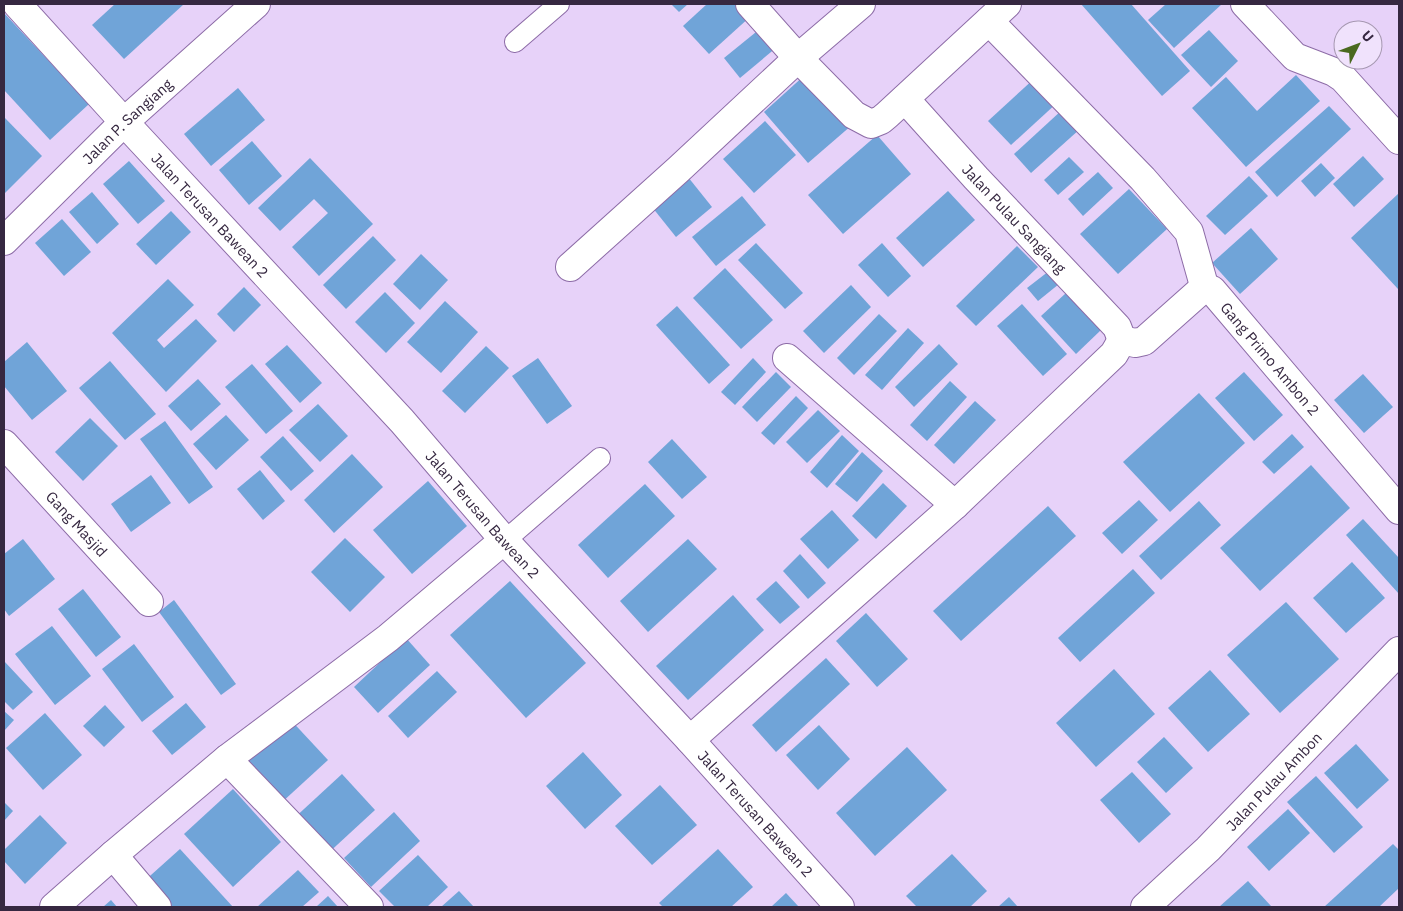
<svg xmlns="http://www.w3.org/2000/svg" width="1403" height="911" font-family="'IBM Plex Sans',sans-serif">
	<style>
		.building { fill: #70a4d8 }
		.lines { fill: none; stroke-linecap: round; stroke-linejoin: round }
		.service-casing { stroke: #8d6ca7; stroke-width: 22 }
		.minor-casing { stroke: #8d6ca7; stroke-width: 30 }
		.service { stroke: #fff; stroke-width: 20 }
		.minor { stroke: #fff; stroke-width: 28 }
		.labels { text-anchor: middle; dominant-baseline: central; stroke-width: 4.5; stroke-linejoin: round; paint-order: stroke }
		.street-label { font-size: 15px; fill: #362841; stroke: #f0e2fc }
	</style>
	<rect width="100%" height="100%" fill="#e7d2f9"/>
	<!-- building -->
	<g class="building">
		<polygon points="115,4 184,4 124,59 92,25"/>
		<polygon points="671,4 688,4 679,12"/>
		<polygon points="707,4 740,4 751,16 709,54 683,26"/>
		<polygon points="1081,4 1131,4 1190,71 1162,96"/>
		<polygon points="1166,4 1222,4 1174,48 1148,20"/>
		<polygon points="4,13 89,104 50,140 4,90"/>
		<polygon points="761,28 777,47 740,78 724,58"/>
		<polygon points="1209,30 1238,61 1211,87 1181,55"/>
		<polygon points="806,74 852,125 808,163 764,112"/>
		<polygon points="1296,75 1320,101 1246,167 1192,108 1226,77 1257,111"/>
		<polygon points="1036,77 1058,102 1011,145 988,121"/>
		<polygon points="238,88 265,120 211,166 184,134"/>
		<polygon points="1329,106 1351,129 1277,197 1255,172"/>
		<polygon points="1062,110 1080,129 1031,173 1014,154"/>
		<polygon points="4,117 42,156 4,194"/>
		<polygon points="765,121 796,155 754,193 723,159"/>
		<polygon points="877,135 911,174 843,234 808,195"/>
		<polygon points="252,141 282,176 249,205 219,170"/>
		<polygon points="1363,156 1384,179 1354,207 1333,184"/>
		<polygon points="1069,157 1084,172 1058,195 1044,180"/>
		<polygon points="310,158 373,224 319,276 292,247 328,213 314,199 280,231 258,208"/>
		<polygon points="129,161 165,201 138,224 103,184"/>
		<polygon points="1321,163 1335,178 1315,197 1301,181"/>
		<polygon points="684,172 712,207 676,237 648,202"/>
		<polygon points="1098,172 1113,188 1083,216 1068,199"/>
		<polygon points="1249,176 1268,196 1225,235 1206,216"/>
		<polygon points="1129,189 1167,229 1118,274 1080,234"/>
		<polygon points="948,191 975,220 923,267 896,238"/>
		<polygon points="92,192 119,224 97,244 69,212"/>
		<polygon points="1399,193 1399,287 1398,289 1351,238"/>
		<polygon points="742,196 766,225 716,266 692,237"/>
		<polygon points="171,211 191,232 156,265 136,244"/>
		<polygon points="62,219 91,252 64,276 35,243"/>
		<polygon points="1251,228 1278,259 1240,294 1212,263"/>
		<polygon points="373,236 396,260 346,309 323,285"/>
		<polygon points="756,243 803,293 785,309 738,260"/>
		<polygon points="882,243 911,276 888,297 858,265"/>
		<polygon points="1017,246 1038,267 976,326 956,306"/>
		<polygon points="421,254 448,280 420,310 393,284"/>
		<polygon points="725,268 773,320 741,349 693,298"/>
		<polygon points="1049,271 1059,284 1038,301 1027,288"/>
		<polygon points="168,279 194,305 157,340 164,348 196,319 217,341 166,392 112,333"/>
		<polygon points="851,285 871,307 824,353 803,331"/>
		<polygon points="244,287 261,305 234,332 217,314"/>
		<polygon points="385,292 415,323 386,353 355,322"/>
		<polygon points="1066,293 1101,330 1076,354 1041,316"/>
		<polygon points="445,301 478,332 441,373 407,342"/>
		<polygon points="1022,304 1067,354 1043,376 997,326"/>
		<polygon points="677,306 730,365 709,384 656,325"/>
		<polygon points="879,314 897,331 854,375 837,358"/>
		<polygon points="908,328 924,343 882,390 865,375"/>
		<polygon points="27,342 67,391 32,420 4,386 4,362"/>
		<polygon points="939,344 958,364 914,407 895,387"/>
		<polygon points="287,345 322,383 300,403 265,364"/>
		<polygon points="486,346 509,368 465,413 442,391"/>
		<polygon points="538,358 572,406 547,424 512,376"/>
		<polygon points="753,358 766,372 735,405 721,392"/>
		<polygon points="110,361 156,414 125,440 79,388"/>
		<polygon points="252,364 293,411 266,434 225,387"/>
		<polygon points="776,372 791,387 757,422 742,407"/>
		<polygon points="1244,372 1283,415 1254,441 1215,398"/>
		<polygon points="1363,374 1393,407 1364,433 1334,400"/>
		<polygon points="198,379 221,404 191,431 168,406"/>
		<polygon points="950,381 967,397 927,441 910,425"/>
		<polygon points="1199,393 1245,443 1170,512 1123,462"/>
		<polygon points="796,396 808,408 774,445 761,433"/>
		<polygon points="975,401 996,420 954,464 934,445"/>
		<polygon points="318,404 348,436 320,462 289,430"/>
		<polygon points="818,410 840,431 807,463 786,442"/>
		<polygon points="226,415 249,440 216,470 193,444"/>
		<polygon points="90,418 118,446 83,481 55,452"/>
		<polygon points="165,421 213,487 189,504 140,439"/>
		<polygon points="1292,434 1304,447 1274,474 1262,462"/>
		<polygon points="842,435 859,451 827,488 810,472"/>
		<polygon points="283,436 314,471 291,491 260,457"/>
		<polygon points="672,439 707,477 682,499 648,462"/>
		<polygon points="862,452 883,471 857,502 835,484"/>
		<polygon points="352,454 383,487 334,533 304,500"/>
		<polygon points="1311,465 1350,508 1260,591 1220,548"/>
		<polygon points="260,470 285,501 263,520 237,489"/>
		<polygon points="151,475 171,503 131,532 111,504"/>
		<polygon points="428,481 467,526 412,574 373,530"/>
		<polygon points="883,483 907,506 876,539 852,516"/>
		<polygon points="645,484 675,516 608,578 578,545"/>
		<polygon points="1139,500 1158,520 1122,554 1102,533"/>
		<polygon points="1199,501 1221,525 1161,580 1139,556"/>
		<polygon points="1048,506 1076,536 961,641 933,611"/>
		<polygon points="832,510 859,540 828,569 800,539"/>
		<polygon points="1363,519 1399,558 1399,594 1346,535"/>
		<polygon points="345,538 385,577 350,612 311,572"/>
		<polygon points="23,539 55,579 9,616 4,609 4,554"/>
		<polygon points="688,539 717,569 648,632 620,601"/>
		<polygon points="800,554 826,583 808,599 783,571"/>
		<polygon points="1352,562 1385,598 1346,633 1313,598"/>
		<polygon points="1133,569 1155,593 1080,662 1058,638"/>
		<polygon points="510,581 586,663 526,718 450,635"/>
		<polygon points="776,581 800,607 780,624 756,599"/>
		<polygon points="83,589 121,637 96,657 58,609"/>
		<polygon points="733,595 764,630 688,700 656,666"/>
		<polygon points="174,600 236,684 221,695 159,612"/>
		<polygon points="1286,602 1339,659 1280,713 1227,655"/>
		<polygon points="866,613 908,659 877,687 836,641"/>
		<polygon points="52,626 91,676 55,705 15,654"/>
		<polygon points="406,638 430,665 378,713 354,687"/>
		<polygon points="134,644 174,697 142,722 102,669"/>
		<polygon points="826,658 850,684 776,752 752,725"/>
		<polygon points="4,661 33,692 13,710 4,701"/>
		<polygon points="1114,669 1155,714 1096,767 1056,723"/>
		<polygon points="1210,670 1250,714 1208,752 1168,708"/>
		<polygon points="437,671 457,692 408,738 388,716"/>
		<polygon points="186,703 206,727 172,755 152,731"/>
		<polygon points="105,705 125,727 104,747 83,726"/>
		<polygon points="4,711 14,720 4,731"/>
		<polygon points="45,713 82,755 43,790 6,748"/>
		<polygon points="287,716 328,760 280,804 239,760"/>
		<polygon points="819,725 850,759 818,790 786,755"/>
		<polygon points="1164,737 1193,768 1166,793 1137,762"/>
		<polygon points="1356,744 1389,780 1357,809 1324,773"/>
		<polygon points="907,747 947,790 875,856 836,813"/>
		<polygon points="583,752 622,795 585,829 546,786"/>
		<polygon points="1132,772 1171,814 1139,843 1100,800"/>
		<polygon points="342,774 375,810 324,857 291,821"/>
		<polygon points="1316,776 1363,827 1334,853 1287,802"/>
		<polygon points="660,785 697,825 652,865 615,826"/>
		<polygon points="233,789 281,842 233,887 184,834"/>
		<polygon points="4,802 13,811 4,821"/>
		<polygon points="1288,809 1310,833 1269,871 1247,847"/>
		<polygon points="394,812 420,841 371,887 344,858"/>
		<polygon points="40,815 67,843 25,884 4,861 4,850"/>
		<polygon points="1393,844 1399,850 1399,888 1379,907 1324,907"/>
		<polygon points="180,849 233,907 162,907 141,884"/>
		<polygon points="718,849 753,887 731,907 663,907 659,903"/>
		<polygon points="952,854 987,891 970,907 917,907 906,896"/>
		<polygon points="418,855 448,887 427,907 395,907 379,891"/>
		<polygon points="298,870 319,892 302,907 257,907"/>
		<polygon points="1248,881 1271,906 1219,907"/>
		<polygon points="459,891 474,907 441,907"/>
		<polygon points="786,893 799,907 771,907"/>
		<polygon points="328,896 338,907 316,907"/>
		<polygon points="1009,897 1018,907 998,907"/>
		<polygon points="111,900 117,907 103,907"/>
	</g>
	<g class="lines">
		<defs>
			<g id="service">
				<polyline points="515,42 559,4"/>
				<polyline points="504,540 516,531 600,458"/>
			</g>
			<g id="minor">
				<path id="s1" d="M17,4L124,122L402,421L504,540L690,740L840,907"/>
				<polyline points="750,4 798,58 854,115 871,124 881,120 887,115 1007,4"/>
				<polyline points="1245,4 1295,57 1334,72 1343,78 1399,140"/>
				<polyline points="989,21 1143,179 1189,232 1205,289"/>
				<path id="s2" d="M905,99L976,178L1117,327L1122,340"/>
				<path id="s3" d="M4,241L124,122L256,4"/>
				<polyline points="570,267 679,169 798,58 861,4"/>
				<path id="s4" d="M1122,340L1135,343L1144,341L1198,293L1205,289L1212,290L1399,510"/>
				<polyline points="787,358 955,505"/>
				<path id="s5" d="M4,444L149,602"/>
				<polyline points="690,740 955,505 1114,354 1122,340"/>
				<polyline points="227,759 369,907"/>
				<polyline points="113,855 157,907"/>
				<polyline points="54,907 113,855 227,759 388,638 504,540"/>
				<path id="s6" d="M1145,907L1208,849L1399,651"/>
			</g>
		</defs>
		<!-- service casing -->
		<use href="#service" class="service-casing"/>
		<!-- minor casing -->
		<use href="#minor" class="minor-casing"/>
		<!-- service -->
		<use href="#service" class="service"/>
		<!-- minor -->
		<use href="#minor" class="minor"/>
	</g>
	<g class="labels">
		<!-- street labels -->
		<g class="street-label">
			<text stroke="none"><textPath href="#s3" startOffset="172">Jalan P. Sangiang</textPath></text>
			<text stroke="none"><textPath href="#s1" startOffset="286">Jalan Terusan Bawean 2</textPath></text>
			<text stroke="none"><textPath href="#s2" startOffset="162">Jalan Pulau Sangiang</textPath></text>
			<text stroke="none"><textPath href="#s4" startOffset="200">Gang Primo Ambon 2</textPath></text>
			<text stroke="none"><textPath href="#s1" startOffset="691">Jalan Terusan Bawean 2</textPath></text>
			<text stroke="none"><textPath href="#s5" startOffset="108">Gang Masjid</textPath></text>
			<text stroke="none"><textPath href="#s6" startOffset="180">Jalan Pulau Ambon</textPath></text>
			<text stroke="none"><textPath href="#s1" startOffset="1096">Jalan Terusan Bawean 2</textPath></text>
		</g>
	</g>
	<!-- border -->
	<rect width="1403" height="911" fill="none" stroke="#362841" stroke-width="10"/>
	<!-- north arrow -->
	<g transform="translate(1358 45) rotate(48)"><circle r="24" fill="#f0e2fc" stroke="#a698b1"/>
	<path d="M0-4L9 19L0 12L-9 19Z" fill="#4a691f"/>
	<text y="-8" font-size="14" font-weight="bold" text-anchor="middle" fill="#362841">U</text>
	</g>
</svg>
